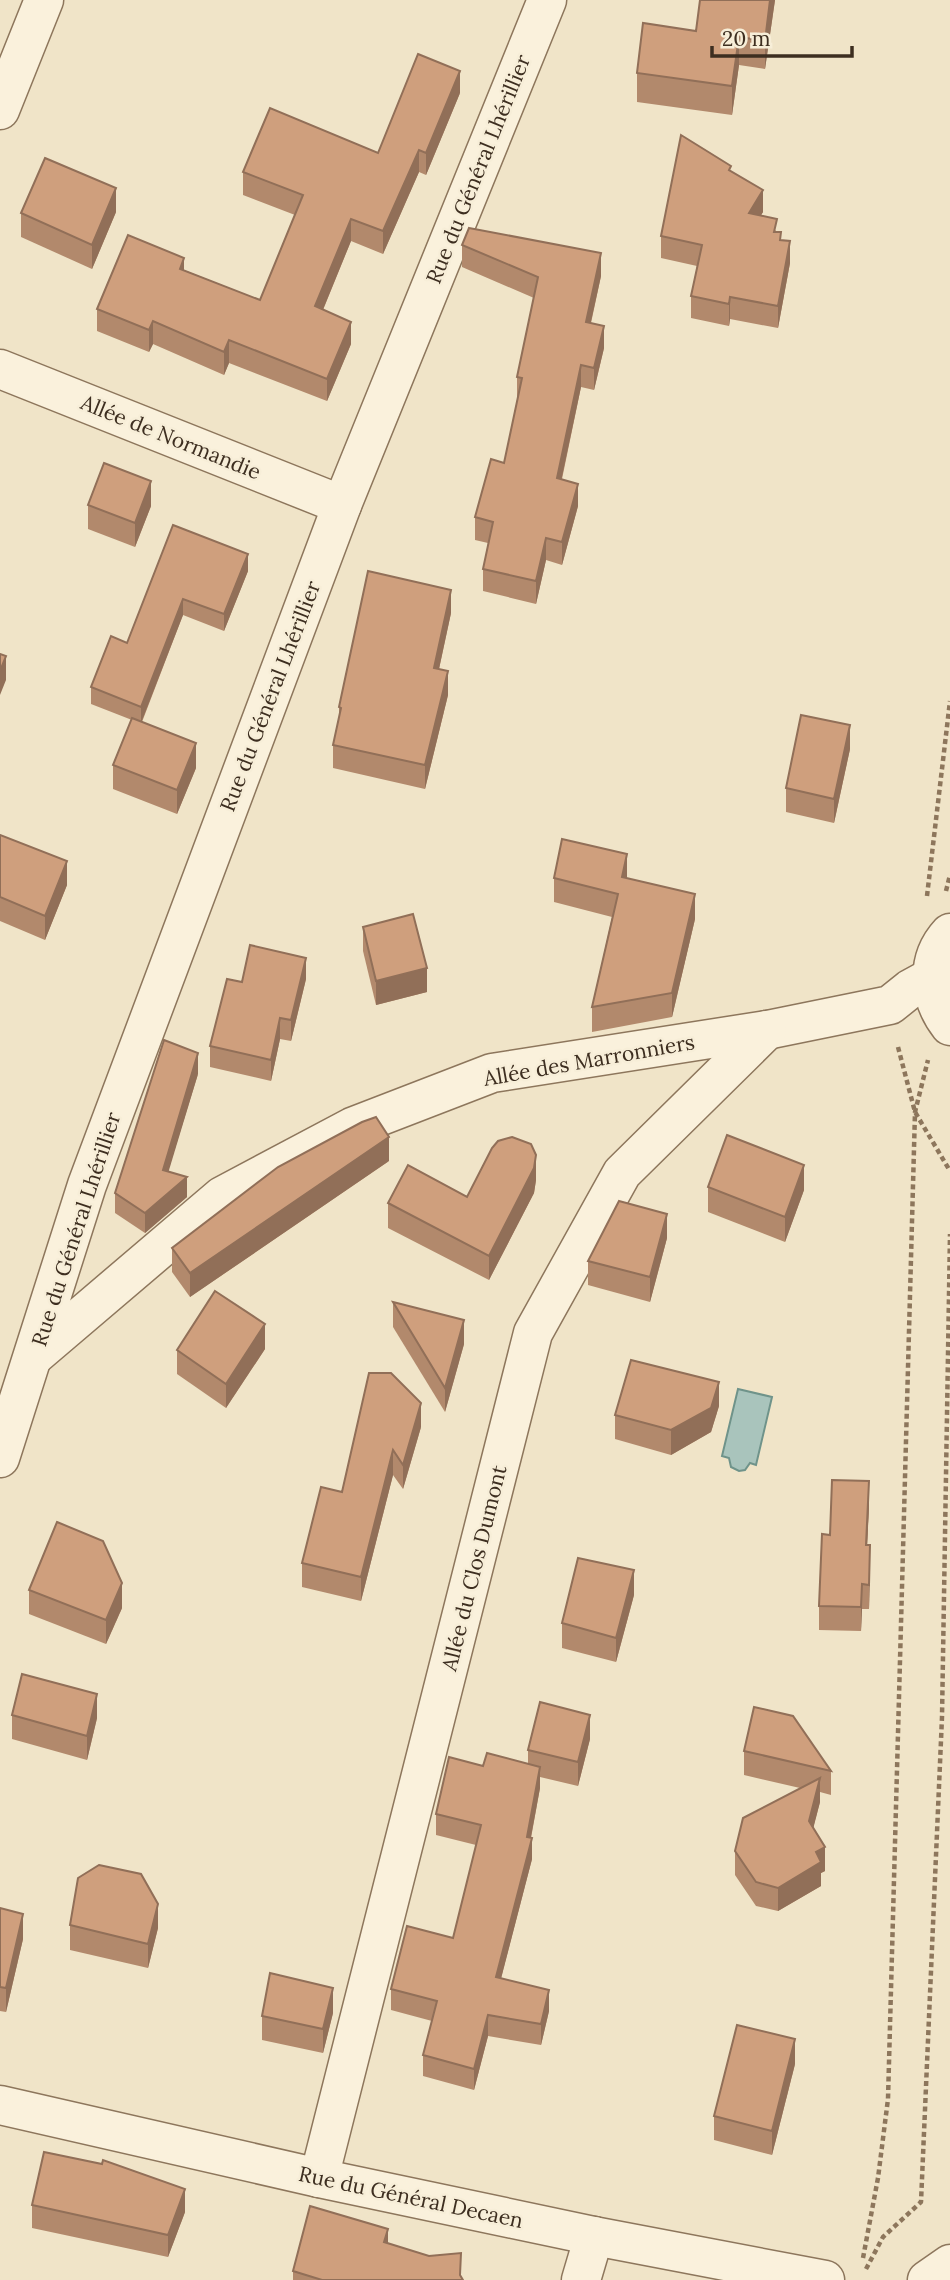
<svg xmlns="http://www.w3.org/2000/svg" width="950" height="2280" font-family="Lora,serif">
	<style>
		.water { fill: #a9c4bc; stroke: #6f938a; stroke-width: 2 }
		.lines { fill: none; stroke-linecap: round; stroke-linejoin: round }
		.minor-casing { stroke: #8d765c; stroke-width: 41 }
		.path { stroke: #8d765c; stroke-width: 4.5; stroke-dasharray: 5 3.5; stroke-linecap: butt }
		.minor { stroke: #faf1dc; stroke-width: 38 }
		.wall { fill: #b2896c }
		.shaded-wall { fill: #916f58 }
		.building { fill: #cf9f7d; stroke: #916f58; stroke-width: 2 }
		.labels { text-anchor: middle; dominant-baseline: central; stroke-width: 5; stroke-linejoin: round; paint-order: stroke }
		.street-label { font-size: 21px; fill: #3d2e20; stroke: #f7eed8 }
	</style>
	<rect width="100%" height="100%" fill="#f0e4c8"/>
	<!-- water -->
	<polygon class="water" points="738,1389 772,1397 756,1465 750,1463 745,1470 739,1471 731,1467 729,1458 722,1456"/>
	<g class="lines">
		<defs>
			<g id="minor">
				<polyline points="0,110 44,0"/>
				<polyline points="0,369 342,505"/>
				<path d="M950,933C925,960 928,998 950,1026"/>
				<polyline points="33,1357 222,1196 352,1127 492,1073 767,1030 890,1005 910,989 932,977"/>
				<polyline points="0,1458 87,1185 342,505 547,0"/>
				<polyline points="0,2105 319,2178 594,2236 825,2280"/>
				<polyline points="319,2178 533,1333 622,1173 767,1030"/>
				<polyline points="581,2280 594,2236"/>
				<polyline points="927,2280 950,2264"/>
			</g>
		</defs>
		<!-- minor casing -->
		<use href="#minor" class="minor-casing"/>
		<!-- path -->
		<g class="path">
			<polyline points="946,891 950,875"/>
			<polyline points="927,896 950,701"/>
			<polyline points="898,1047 915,1112 950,1171"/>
			<polyline points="863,2258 878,2178 888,2099 915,1112 928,1060"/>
			<polyline points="866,2269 883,2237 921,2202 942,1717 950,1234"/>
		</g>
		<!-- minor -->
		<use href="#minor" class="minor"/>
	</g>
	<!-- wall -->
	<g class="wall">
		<polygon points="700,0 775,0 765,69 739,65 732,115 637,102 637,73 696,31"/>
		<polygon points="460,93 426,175 419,172 383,254 351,241 323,310 351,344 327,401 229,363 224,375 153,344 149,352 97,331 97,309 184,270 260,300 295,215 243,195 243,172 378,153"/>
		<polygon points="731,171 763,212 761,215 777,232 790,263 778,328 730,319 729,326 691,318 691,296 697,266 661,258 661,236"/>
		<polygon points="116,212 92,269 21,237 21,213"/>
		<polygon points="462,245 601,276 591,323 604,348 594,390 581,387 562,479 578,506 562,565 546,560 536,604 483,591 483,569 488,543 475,540 475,517 504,463 517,400 517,377 534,298 462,267"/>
		<polygon points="88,505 151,506 135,547 88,529"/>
		<polygon points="173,525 248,571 224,631 183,615 142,722 196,768 177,814 113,789 113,765 132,720 91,704 91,687 127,643"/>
		<polygon points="451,613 439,669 448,695 425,789 333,768 333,745 339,718 339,707"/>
		<polygon points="850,749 834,823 786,812 786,788"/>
		<polygon points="0,835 67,885 45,940 0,921"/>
		<polygon points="554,878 627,878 695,919 672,1017 592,1032 592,1007 612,917 554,902"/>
		<polygon points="363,927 427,992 376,1005 363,951"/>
		<polygon points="306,979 291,1041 280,1039 271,1081 210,1067 210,1046 242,982"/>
		<polygon points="198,1074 168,1171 187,1197 145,1233 115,1213 115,1193"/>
		<polygon points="389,1161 190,1297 172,1272 172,1248"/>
		<polygon points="536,1180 534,1193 489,1280 388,1228 388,1203 467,1197"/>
		<polygon points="708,1187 804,1190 785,1242 708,1212"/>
		<polygon points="667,1238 650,1302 588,1285 588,1261"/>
		<polygon points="393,1302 464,1344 445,1412 393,1327"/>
		<polygon points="265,1349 226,1408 177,1374 177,1350"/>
		<polygon points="719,1406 711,1432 671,1455 615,1439 615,1415"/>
		<polygon points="421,1427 403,1489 393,1475 361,1601 302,1587 302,1563 342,1492"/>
		<polygon points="869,1506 867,1545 870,1569 869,1609 862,1609 861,1631 819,1630 819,1606 830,1535"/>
		<polygon points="29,1590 122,1608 106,1644 29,1614"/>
		<polygon points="634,1595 616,1662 562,1648 562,1623"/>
		<polygon points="12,1715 97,1718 87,1760 12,1739"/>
		<polygon points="590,1739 578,1786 540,1777 540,1788 531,1838 532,1859 501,1978 549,2011 541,2045 488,2036 474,2090 423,2076 423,2055 432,2021 391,2010 391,1989 453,1938 476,1845 436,1835 436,1814 528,1764 528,1750"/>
		<polygon points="744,1751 831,1771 831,1795 820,1792 820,1802 813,1828 825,1871 821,1873 821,1886 778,1911 756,1906 735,1875 735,1851 800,1788 744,1775"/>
		<polygon points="0,1908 23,1939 6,2012 0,2011"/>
		<polygon points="70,1925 158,1928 148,1968 70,1950"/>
		<polygon points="333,2013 323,2053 262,2040 262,2016"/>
		<polygon points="795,2064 772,2155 714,2140 714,2116"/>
		<polygon points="102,2164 185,2212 168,2257 32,2228 32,2205"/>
		<polygon points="388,2243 461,2277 463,2280 293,2280 293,2271"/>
	</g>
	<!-- shaded-wall -->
	<g class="shaded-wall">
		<polygon points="770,0 775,0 765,69 765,41"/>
		<polygon points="739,37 739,65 732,115 732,86"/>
		<polygon points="460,71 460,93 426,175 426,153"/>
		<polygon points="419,150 419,172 383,254 383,231"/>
		<polygon points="116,188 116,212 92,269 92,245"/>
		<polygon points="763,190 763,212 749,235 749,213"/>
		<polygon points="351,219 351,241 315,329 315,306"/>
		<polygon points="790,241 790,263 778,328 778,306"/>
		<polygon points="601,253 601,276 586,344 586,322"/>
		<polygon points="184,258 184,281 180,269"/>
		<polygon points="730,297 730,319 729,326 729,304"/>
		<polygon points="153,321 153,344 149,352 149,330"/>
		<polygon points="351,322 351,344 327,401 327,379"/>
		<polygon points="604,326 604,348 594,390 594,368"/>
		<polygon points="229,340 229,363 224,375 224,352"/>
		<polygon points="581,365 581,387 557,500 557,478"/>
		<polygon points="151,481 151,506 135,547 135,523"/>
		<polygon points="578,484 578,506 562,565 562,542"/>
		<polygon points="546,538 546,560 536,604 536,581"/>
		<polygon points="248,554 248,571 224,631 224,614"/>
		<polygon points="451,590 451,613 434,692 434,668"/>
		<polygon points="183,599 183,615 141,723 141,707"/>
		<polygon points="6,656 6,680 0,695 0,671"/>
		<polygon points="448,671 448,695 425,789 425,765"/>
		<polygon points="850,725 850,749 834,823 834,799"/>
		<polygon points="196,743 196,768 177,814 177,790"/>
		<polygon points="627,854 627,878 622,877"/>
		<polygon points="67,861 67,885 45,940 45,916"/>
		<polygon points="695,894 695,919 672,1017 672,993"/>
		<polygon points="306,958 306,979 291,1041 291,1020"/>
		<polygon points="427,968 427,992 376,1005 376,981"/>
		<polygon points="280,1018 280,1039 271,1081 271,1060"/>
		<polygon points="198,1053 198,1074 163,1190 163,1170"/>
		<polygon points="389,1137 389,1161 190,1297 190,1273"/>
		<polygon points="536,1155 536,1180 534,1193 489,1280 489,1256"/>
		<polygon points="804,1165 804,1190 785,1242 785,1217"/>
		<polygon points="187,1177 187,1197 145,1233 145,1213"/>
		<polygon points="667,1214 667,1238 650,1302 650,1277"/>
		<polygon points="464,1320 464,1344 445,1412 445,1388"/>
		<polygon points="265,1324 265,1349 226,1408 226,1384"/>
		<polygon points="719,1382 719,1406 711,1432 671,1455 671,1430"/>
		<polygon points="421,1403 421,1427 403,1489 403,1465"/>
		<polygon points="393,1450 393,1475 361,1601 361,1577"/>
		<polygon points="869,1481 869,1506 866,1569 866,1545"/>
		<polygon points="870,1545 870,1569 869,1609 869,1585"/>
		<polygon points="634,1570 634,1595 616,1662 616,1638"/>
		<polygon points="122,1583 122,1608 106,1644 106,1620"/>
		<polygon points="862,1584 862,1609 861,1631 861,1607"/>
		<polygon points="97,1694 97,1718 87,1760 87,1736"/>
		<polygon points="590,1715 590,1739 578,1786 578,1762"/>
		<polygon points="540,1767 540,1788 527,1858 527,1837"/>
		<polygon points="820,1778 820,1802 809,1845 809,1821"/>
		<polygon points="532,1838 532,1859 496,1998 496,1977"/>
		<polygon points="825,1847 825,1871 821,1873 821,1886 778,1911 778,1888 816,1852"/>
		<polygon points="158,1904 158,1928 148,1968 148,1944"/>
		<polygon points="23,1914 23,1939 6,2012 6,1988"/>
		<polygon points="333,1988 333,2013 323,2053 323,2029"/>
		<polygon points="549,1990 549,2011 541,2045 541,2024"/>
		<polygon points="488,2015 488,2036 474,2090 474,2069"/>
		<polygon points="795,2039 795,2064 772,2155 772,2131"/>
		<polygon points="185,2189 185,2212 168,2257 168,2235"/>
		<polygon points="388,2229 388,2253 384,2242"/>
	</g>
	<!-- building -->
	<g class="building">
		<polygon points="700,0 770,0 765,41 739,37 732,86 637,73 643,23 696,31"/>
		<polygon points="418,54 460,71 426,153 419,150 383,231 351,219 315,306 351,322 327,379 229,340 224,352 153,321 149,330 97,309 128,235 184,258 180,269 260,300 303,195 243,172 270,108 378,153"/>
		<polygon points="681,135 731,166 729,170 763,190 749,213 777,219 774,232 781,232 780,240 790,241 778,306 730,297 729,304 691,296 702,245 661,236"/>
		<polygon points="45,158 116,188 92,245 21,213"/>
		<polygon points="469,228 601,253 586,322 604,326 594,368 581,365 557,478 578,484 562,542 546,538 536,581 483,569 493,522 475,517 491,459 504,463 522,378 517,377 538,277 462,245"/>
		<polygon points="104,463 151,481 135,523 88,505"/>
		<polygon points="173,525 248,554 224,614 183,599 141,707 91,687 111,636 127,643"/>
		<polygon points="368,571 451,590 434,668 448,671 425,765 333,745 341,708 339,707"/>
		<polygon points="0,654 6,656 0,671"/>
		<polygon points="801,715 850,725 834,799 786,788"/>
		<polygon points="132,718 196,743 177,790 113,765"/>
		<polygon points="0,835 67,861 45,916 0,897"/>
		<polygon points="562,839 627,854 622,877 695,894 672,993 592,1007 618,894 554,878"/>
		<polygon points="413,914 427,968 376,981 363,927"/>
		<polygon points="250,945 306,958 291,1020 280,1018 271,1060 210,1046 227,979 242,982"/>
		<polygon points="164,1040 198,1053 163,1170 187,1177 145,1213 115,1193"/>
		<polygon points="376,1117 389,1137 190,1273 172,1248 278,1167 362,1122"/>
		<polygon points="727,1135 804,1165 785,1217 708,1187"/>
		<polygon points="512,1137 531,1144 536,1155 534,1168 489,1256 388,1203 408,1165 467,1197 492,1148 498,1141"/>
		<polygon points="619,1201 667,1214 650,1277 588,1261"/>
		<polygon points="215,1291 265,1324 226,1384 177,1350"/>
		<polygon points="393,1302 464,1320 445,1388"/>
		<polygon points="631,1360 719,1382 711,1408 671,1430 615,1415"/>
		<polygon points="369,1373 391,1373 421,1403 403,1465 393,1450 361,1577 302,1563 321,1487 342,1492"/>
		<polygon points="832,1480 869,1481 866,1545 870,1545 869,1585 862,1584 861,1607 819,1606 822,1534 830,1535"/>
		<polygon points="57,1522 103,1541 122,1583 106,1620 29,1590"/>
		<polygon points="578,1558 634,1570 616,1638 562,1623"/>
		<polygon points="22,1674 97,1694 87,1736 12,1715"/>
		<polygon points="540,1702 590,1715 578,1762 528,1750"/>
		<polygon points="754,1707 793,1716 831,1771 744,1751"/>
		<polygon points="487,1753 540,1767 527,1837 532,1838 496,1977 549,1990 541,2024 488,2015 474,2069 423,2055 437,2001 391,1989 407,1926 453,1938 481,1825 436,1814 449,1757 483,1766"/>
		<polygon points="820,1778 809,1821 825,1847 816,1852 821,1862 778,1888 756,1882 735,1851 743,1818"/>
		<polygon points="99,1865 141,1874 158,1904 148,1944 70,1925 78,1878"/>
		<polygon points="0,1908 23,1914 6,1988 0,1987"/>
		<polygon points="270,1973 333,1988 323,2029 262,2016"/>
		<polygon points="737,2025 795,2039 772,2131 714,2116"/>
		<polygon points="44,2152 102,2164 103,2160 185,2189 168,2235 32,2205"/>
		<polygon points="310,2206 388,2229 384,2242 429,2256 461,2253 460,2275 463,2280 322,2280 293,2271"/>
	</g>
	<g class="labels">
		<!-- street labels -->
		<g class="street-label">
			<text transform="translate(478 169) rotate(-68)">Rue du Général Lhérillier</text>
			<text transform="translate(171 437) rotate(22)">Allée de Normandie</text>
			<text transform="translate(270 696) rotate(-69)">Rue du Général Lhérillier</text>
			<text transform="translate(589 1060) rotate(-10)">Allée des Marronniers</text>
			<text transform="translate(76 1229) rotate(-72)">Rue du Général Lhérillier</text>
			<text transform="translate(474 1568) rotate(-76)">Allée du Clos Dumont</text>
			<text transform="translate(411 2197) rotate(12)">Rue du Général Decaen</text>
		</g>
	</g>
	<!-- scale -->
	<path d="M712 46v10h140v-10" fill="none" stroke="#3d2e20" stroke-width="3.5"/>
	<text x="722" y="46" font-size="21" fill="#3d2e20" stroke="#f7eed8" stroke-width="5" paint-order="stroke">20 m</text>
</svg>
